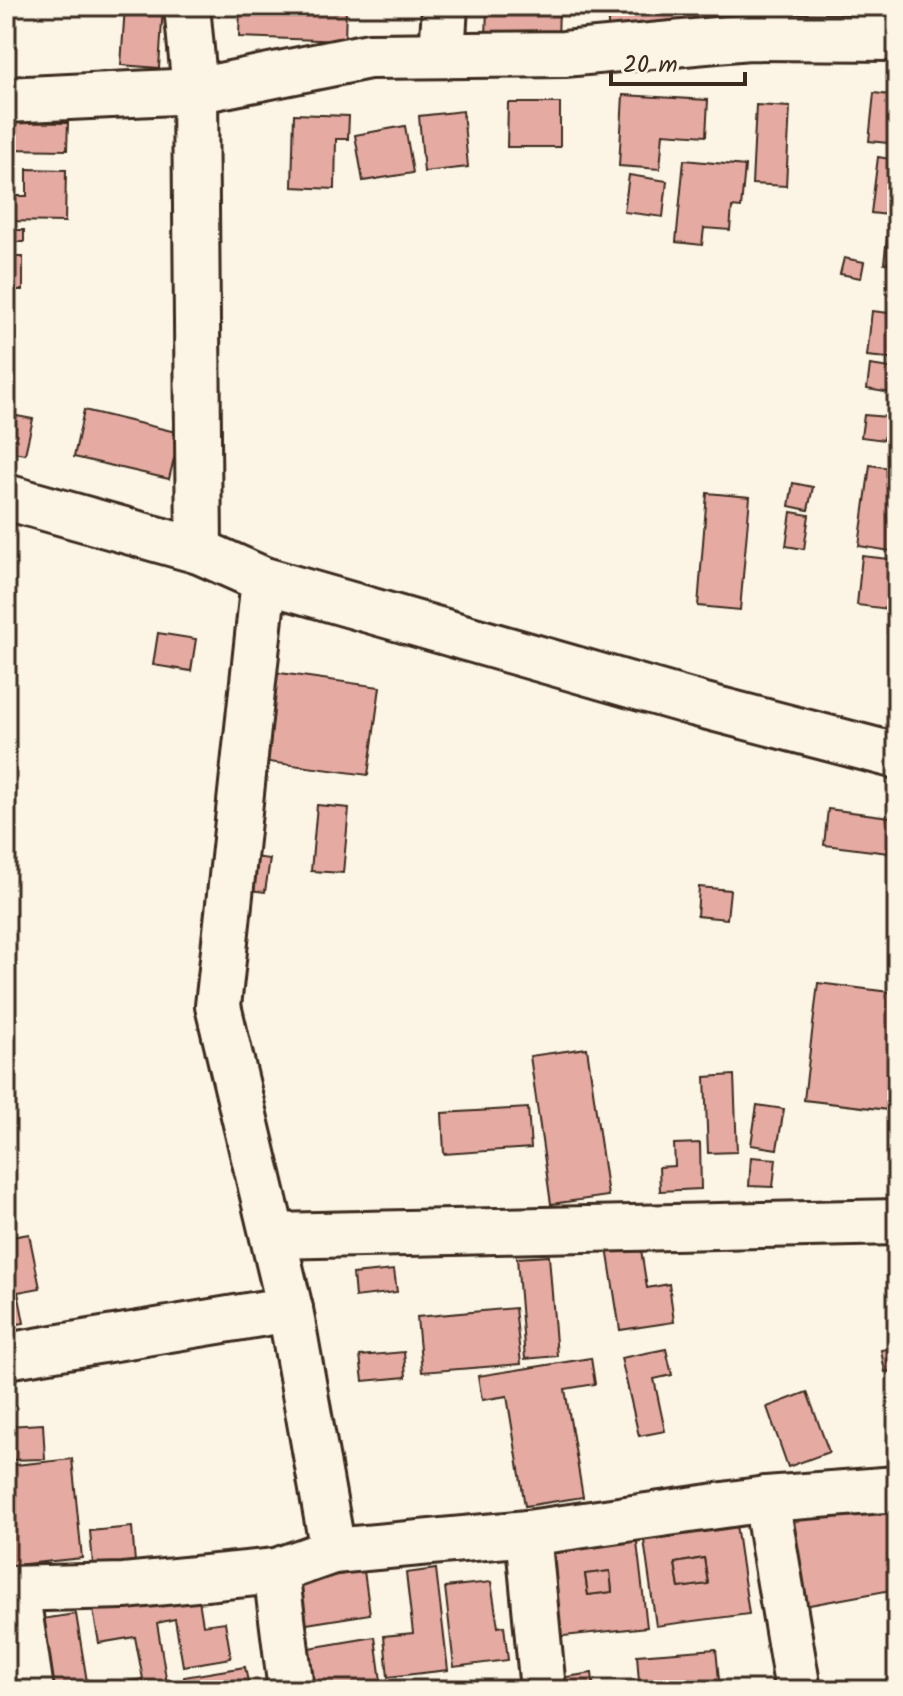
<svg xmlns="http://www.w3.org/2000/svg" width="903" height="1696" font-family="Kalam,sans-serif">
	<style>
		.building { fill: #e5aba3; stroke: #3b2a1e; stroke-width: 2; fill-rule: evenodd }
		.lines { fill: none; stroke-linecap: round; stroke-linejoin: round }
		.minor-casing { stroke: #3b2a1e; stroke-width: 50 }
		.tertiary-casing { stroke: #3b2a1e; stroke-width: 50 }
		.minor { stroke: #fcf5e5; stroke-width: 44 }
		.tertiary { stroke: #fcf5e5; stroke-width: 44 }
	</style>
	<rect width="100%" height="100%" fill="#fcf5e5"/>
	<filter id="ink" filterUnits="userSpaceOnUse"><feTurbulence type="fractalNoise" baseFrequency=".0125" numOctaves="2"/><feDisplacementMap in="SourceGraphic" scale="16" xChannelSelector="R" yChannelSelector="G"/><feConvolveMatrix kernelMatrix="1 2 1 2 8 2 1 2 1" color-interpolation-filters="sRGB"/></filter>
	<g filter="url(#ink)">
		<!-- building -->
		<g class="building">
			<polygon points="125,6 163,6 159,68 121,65"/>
			<polygon points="240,6 346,6 345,41 239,37"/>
			<polygon points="487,6 559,6 558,42 486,39"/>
			<polygon points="608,6 694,6 695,33 608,34"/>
			<polygon points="893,57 897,57 897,88 889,87"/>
			<polygon points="874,93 897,96 897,144 869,141"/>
			<polygon points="623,95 708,100 706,136 663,133 660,169 619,166"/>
			<polygon points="508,103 560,103 560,147 507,147"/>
			<polygon points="756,105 790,107 786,186 752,184"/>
			<polygon points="463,111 468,167 424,172 419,116"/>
			<polygon points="294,114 349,116 348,139 336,139 335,189 292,187"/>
			<polygon points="6,122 68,123 67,150 6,149"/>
			<polygon points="405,126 413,173 363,181 355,135"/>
			<polygon points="878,157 897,160 897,216 871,213"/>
			<polygon points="684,160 745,166 741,208 732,207 730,230 704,228 702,245 676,242"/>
			<polygon points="27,169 66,170 65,222 6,221 6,196 27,196"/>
			<polygon points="629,175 667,181 663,217 624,212"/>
			<polygon points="889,222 897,223 897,265 884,263"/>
			<rect x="6" y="230" width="18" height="12"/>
			<rect x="6" y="257" width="17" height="33"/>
			<polygon points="844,258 864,262 861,278 840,274"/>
			<polygon points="872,311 897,314 897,359 867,356"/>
			<polygon points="870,365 897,369 897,394 867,389"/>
			<polygon points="84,410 180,433 169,479 74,457"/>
			<polygon points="6,414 33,419 25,454 6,451"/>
			<polygon points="864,415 887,417 884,440 861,437"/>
			<polygon points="870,465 897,469 897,552 859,546"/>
			<polygon points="793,483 813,487 808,510 789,506"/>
			<polygon points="707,493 750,497 740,610 698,606"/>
			<polygon points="791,512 809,515 804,549 786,546"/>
			<polygon points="862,556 897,560 897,634 887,633 889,609 857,605"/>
			<polygon points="158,633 196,639 191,671 153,665"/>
			<polygon points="273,672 380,687 368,775 261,761"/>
			<polygon points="317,805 349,808 343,873 311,871"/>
			<polygon points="828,809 897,818 897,854 824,845"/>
			<polygon points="236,855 270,859 265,892 232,888"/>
			<polygon points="699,887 730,890 727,919 697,916"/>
			<polygon points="818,983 897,993 897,1111 804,1100"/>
			<polygon points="587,1048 608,1196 551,1204 530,1056"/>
			<polygon points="734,1075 737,1152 708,1153 705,1077"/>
			<polygon points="757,1105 784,1109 777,1149 751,1145"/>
			<polygon points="528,1108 531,1148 444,1154 442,1113"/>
			<polygon points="700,1143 701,1189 660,1191 659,1167 675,1166 674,1144"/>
			<polygon points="751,1157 776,1159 773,1187 749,1186"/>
			<polygon points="29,1234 40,1288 18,1292 24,1323 6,1326 6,1238"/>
			<polygon points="640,1243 647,1288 669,1284 674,1322 620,1330 607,1248"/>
			<polygon points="549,1256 557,1356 525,1359 517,1258"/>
			<polygon points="394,1270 397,1292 355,1297 353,1274"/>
			<polygon points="515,1308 521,1364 422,1372 417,1317"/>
			<polygon points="897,1347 897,1370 885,1372 881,1350"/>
			<polygon points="666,1349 672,1375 654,1379 665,1431 639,1436 621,1358"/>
			<polygon points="404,1352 406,1377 363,1381 360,1356"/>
			<polygon points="591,1358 595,1384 565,1389 583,1497 525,1506 507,1396 482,1400 478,1376"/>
			<polygon points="807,1392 829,1452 788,1467 767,1407"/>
			<polygon points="43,1424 45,1459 6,1460 6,1426"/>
			<polygon points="72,1459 82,1558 6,1566 6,1466"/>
			<polygon points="886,1496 897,1551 897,1589 793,1608 776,1517"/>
			<path d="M735,1518L749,1614L656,1626L643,1533ZM704,1558L708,1584L679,1588L675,1563Z"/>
			<polygon points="132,1527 135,1562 93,1565 90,1531"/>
			<path d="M636,1534L647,1627L555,1637L544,1544ZM610,1571L612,1592L588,1595L585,1574Z"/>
			<polygon points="704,1558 708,1584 679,1588 675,1563"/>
			<polygon points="436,1569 448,1670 388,1677 384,1636 413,1633 406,1573"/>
			<polygon points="364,1571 370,1614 300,1625 293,1582"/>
			<polygon points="610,1571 612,1592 588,1595 585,1574"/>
			<polygon points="491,1582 498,1627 504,1626 508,1660 454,1667 445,1587"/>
			<polygon points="198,1594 203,1625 225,1622 231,1658 183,1666 175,1619 157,1623 168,1690 47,1690 35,1620 76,1614 88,1688 143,1679 135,1637 99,1643 93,1610"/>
			<polygon points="375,1637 381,1681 310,1690 303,1649"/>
			<polygon points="716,1649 720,1690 623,1690 622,1683 639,1682 637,1655"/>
			<polygon points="245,1667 249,1687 187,1690 184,1677"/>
			<polygon points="592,1673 594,1690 556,1690 554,1679"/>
			<polygon points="396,1681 397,1690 352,1690"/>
		</g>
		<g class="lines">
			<defs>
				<g id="minor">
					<polyline points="187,6 195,91 199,551"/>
					<polyline points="442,55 445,6"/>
					<polyline points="6,100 195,91 369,56 564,54 749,37 897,38"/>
					<polyline points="264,580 218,1006 290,1309 333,1551"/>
					<polyline points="273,1236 897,1222"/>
					<polyline points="6,1356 290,1309"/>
					<polyline points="766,1499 798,1690"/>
					<polyline points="528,1533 543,1690"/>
					<polyline points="276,1571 291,1690"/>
					<polyline points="6,1589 124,1586 276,1571 333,1551 528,1533 766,1499 897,1489"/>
					<polyline points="16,1589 31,1690"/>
				</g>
				<polyline id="tertiary" points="6,497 199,551 264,580 697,704 897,756"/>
			</defs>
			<!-- minor casing -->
			<use href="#minor" class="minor-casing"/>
			<!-- tertiary casing -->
			<use href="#tertiary" class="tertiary-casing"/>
			<!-- minor -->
			<use href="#minor" class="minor"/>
			<!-- tertiary -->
			<use href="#tertiary" class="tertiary"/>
		</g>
	</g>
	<!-- margin -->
	<rect width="903" height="1696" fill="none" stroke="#fcf5e5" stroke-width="32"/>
	<rect x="16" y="16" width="871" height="1664" fill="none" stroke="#3b2a1e" stroke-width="3" filter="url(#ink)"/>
	<!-- scale -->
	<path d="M611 72v12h134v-12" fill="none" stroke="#3b2a1e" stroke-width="4"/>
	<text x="623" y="72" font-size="24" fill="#3b2a1e" stroke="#fcf5e5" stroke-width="6" paint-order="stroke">20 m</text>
</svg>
